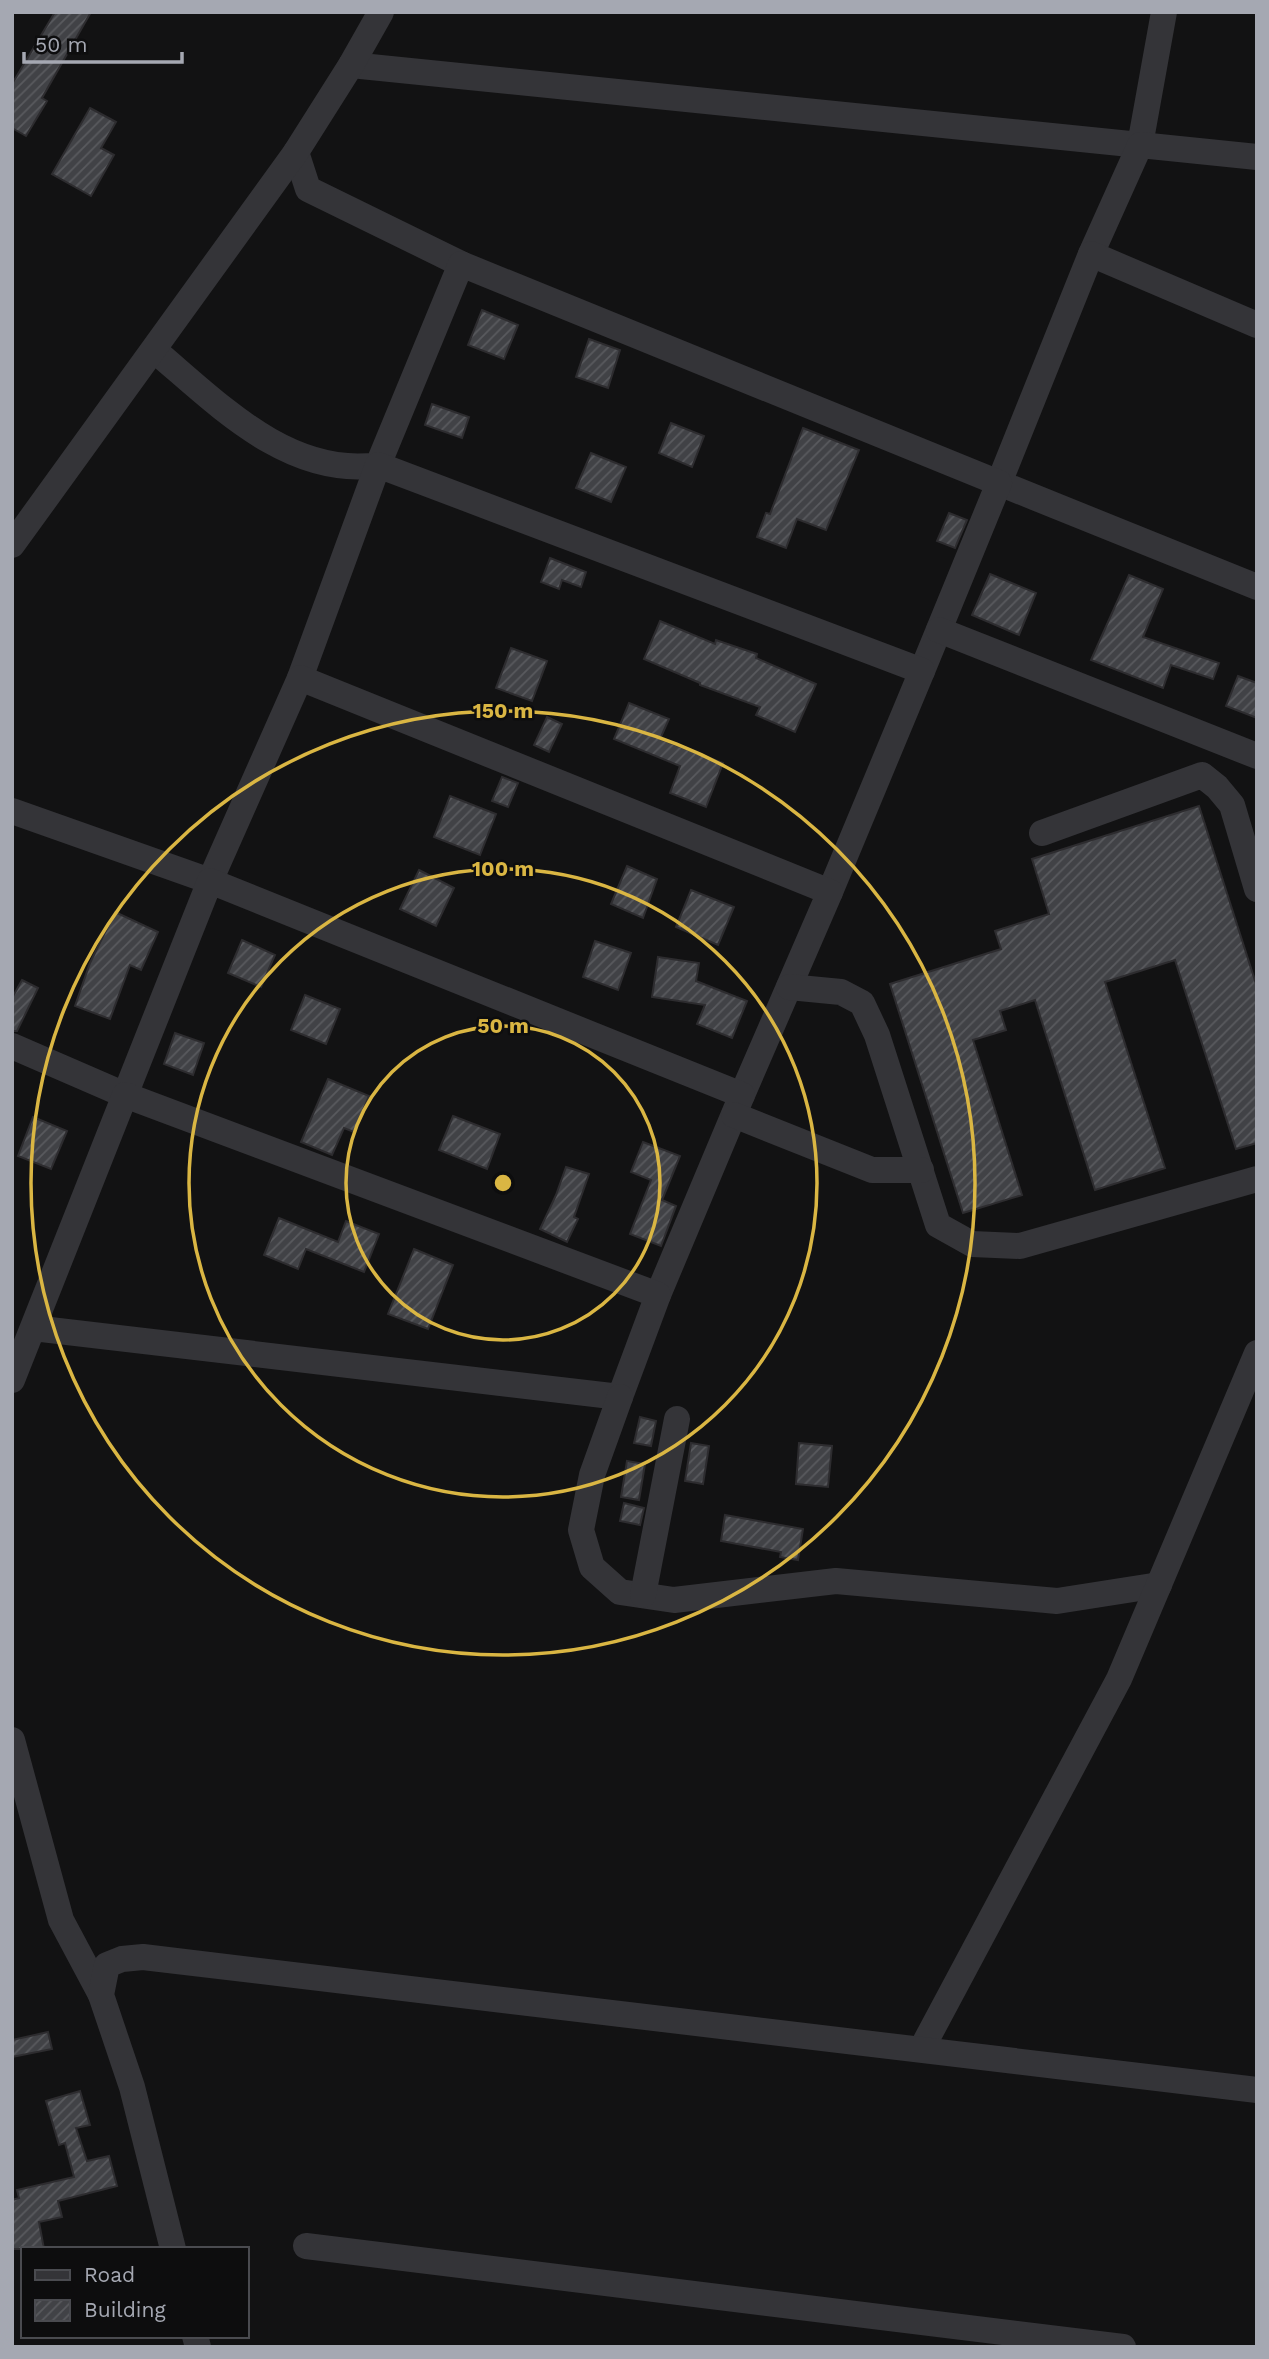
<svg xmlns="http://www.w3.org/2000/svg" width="1269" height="2359" font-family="'Work Sans',sans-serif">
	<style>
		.building { fill: url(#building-hatch); stroke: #2d2c2f; stroke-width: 2 }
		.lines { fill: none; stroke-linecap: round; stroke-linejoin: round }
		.minor { stroke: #343438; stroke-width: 26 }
		.ring { fill: none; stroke: #dab643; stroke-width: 3.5 }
		.centre { fill: #dab643; stroke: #0d0d0e; stroke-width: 3.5 }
		.ring-label { font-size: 21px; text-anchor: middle; font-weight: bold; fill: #dab643; stroke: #0d0d0e; stroke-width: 5; stroke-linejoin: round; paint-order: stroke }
	</style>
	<defs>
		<pattern id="building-hatch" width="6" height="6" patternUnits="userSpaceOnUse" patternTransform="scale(1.75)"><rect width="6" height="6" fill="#414246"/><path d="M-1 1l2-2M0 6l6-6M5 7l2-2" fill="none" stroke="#595a5e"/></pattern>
	</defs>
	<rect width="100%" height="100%" fill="#121213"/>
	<!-- building -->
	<g class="building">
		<polygon points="55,12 91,12 42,98 47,101 26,136 12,128 12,84"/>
		<polygon points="90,108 116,122 101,148 114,155 91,196 52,174"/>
		<polygon points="482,310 518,325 504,359 468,345"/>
		<polygon points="589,339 620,350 608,388 576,377"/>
		<polygon points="432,404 469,417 462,438 425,425"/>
		<polygon points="671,423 704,436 692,467 659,453"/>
		<polygon points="803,428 859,450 826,530 797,519 786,548 757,537 766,513 770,514"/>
		<polygon points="591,453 626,467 611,502 576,488"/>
		<polygon points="949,513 967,520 955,548 937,541"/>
		<polygon points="550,558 586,572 581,587 562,580 559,589 541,582"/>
		<polygon points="990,574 1036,593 1019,635 972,615"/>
		<polygon points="1129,575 1163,589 1143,637 1219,663 1213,679 1171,665 1163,688 1091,660"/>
		<polygon points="660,621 715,644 716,640 757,654 756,658 816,684 795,732 756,715 760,707 700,685 700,683 644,659"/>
		<polygon points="511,648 547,661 532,701 496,688"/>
		<polygon points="1238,676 1257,683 1257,718 1226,706"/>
		<polygon points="629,703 669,719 660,739 723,763 706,807 670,793 680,766 614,739"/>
		<polygon points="547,717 562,724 549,752 534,745"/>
		<polygon points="502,777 518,783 508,807 492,801"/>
		<polygon points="450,796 496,814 480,855 434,837"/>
		<polygon points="1199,806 1257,987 1257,1143 1236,1149 1175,960 1105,982 1165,1168 1095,1190 1035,1000 1000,1011 1006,1030 973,1040 1022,1195 963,1213 890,984 1001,949 995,931 1049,914 1032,859"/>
		<polygon points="627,866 657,879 643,918 611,904"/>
		<polygon points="419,870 454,888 436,926 400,909"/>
		<polygon points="691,890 734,907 718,945 676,927"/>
		<polygon points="115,912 158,932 141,970 130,965 110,1019 75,1006 90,963"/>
		<polygon points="242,940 275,955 261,987 228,973"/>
		<polygon points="595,941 631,953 618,990 583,977"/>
		<polygon points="658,957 699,963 696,981 747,1001 732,1038 697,1024 705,1005 652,997"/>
		<polygon points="22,980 38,988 17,1031 12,1031 12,998"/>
		<polygon points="305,995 340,1009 326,1044 291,1030"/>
		<polygon points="175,1033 204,1043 193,1075 164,1064"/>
		<polygon points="328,1079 369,1096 354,1132 344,1128 332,1155 301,1142"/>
		<polygon points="453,1116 500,1134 487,1169 439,1150"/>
		<polygon points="33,1117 67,1131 51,1169 18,1156"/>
		<polygon points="643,1142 680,1156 662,1200 676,1206 661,1246 630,1234 651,1180 631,1172"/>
		<polygon points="566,1167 589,1174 574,1217 578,1219 567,1242 540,1229 556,1195"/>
		<polygon points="279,1218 338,1242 346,1221 379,1234 364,1272 306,1249 298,1269 264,1255"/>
		<polygon points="414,1249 453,1265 428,1329 388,1314"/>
		<polygon points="640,1417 656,1421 651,1446 634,1443"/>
		<polygon points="691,1443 709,1446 703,1484 685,1481"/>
		<polygon points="799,1443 832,1446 828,1487 796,1484"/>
		<polygon points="627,1461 645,1464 639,1500 621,1497"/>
		<polygon points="624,1503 644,1508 640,1525 620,1521"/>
		<polygon points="725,1515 803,1529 798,1560 780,1557 781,1552 721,1541"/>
		<polygon points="48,2032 52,2049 12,2057 12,2040"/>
		<polygon points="80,2091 90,2125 76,2128 87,2161 109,2156 117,2186 58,2201 62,2217 39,2222 44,2249 12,2249 12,2200 19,2198 17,2190 74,2177 65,2143 59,2145 46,2101"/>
	</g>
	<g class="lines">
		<!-- minor -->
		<g class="minor">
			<polyline points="351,65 1140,145 1164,12"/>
			<polyline points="296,152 308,189 461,264"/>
			<polyline points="1091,254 1140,145 1257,157"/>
			<polyline points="1257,325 1091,254 999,483 1257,587"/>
			<path d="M154,350C217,403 288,478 378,465L461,264L999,483L922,671"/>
			<polyline points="12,545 296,152 351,65 381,12"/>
			<polyline points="939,630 1257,756"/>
			<polyline points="300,678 378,465 922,671 830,892"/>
			<polyline points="12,811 210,881 300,678 830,892 742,1095"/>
			<polyline points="1042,833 1202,775 1217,787 1232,805 1257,889"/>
			<polyline points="789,987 841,992 862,1003 877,1035 938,1225 972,1244 1020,1246 1257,1179"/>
			<polyline points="12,1046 125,1095 210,881 742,1095 658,1295"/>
			<polyline points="734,1115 872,1170 921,1170"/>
			<polyline points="12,1380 125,1095 658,1295 620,1397 33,1328"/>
			<polyline points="620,1397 592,1475 581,1530 592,1567 620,1592 674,1600 836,1581 1057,1601 1159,1585"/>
			<polyline points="643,1595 677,1419"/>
			<polyline points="12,1740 61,1920 101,1995"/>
			<polyline points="922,2048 1119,1679 1257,1353"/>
			<polyline points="306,2246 1123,2347"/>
			<polyline points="173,2249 132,2087 101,1995 107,1965 122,1959 143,1957 1257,2090"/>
			<polyline points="195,2336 198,2347"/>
		</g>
	</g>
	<!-- distance rings -->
	<g class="ring">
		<circle cx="503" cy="1183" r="157"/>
		<circle cx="503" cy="1183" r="314"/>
		<circle cx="503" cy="1183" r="472"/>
	</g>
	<circle cx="503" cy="1183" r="10" class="centre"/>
	<g class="ring-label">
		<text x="503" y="718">150 m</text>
		<text x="503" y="876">100 m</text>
		<text x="503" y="1033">50 m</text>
	</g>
	<!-- border -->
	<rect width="1269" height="2359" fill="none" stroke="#a5a8b2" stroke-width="28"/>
	<!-- legend -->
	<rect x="21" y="2247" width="228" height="91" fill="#0d0d0e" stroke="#4a4b50" stroke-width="2"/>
	<rect x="35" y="2270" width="35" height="10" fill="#343438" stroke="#4a4b50" stroke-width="2"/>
	<text x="84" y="2282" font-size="21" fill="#a5a8b2">Road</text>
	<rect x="35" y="2300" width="35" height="21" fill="url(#building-hatch)" stroke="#4a4b50" stroke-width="2"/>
	<text x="84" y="2317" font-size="21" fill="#a5a8b2">Building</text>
	<!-- scale -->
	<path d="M24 52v10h158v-10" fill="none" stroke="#a5a8b2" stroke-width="3.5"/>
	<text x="35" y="52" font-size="21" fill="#a5a8b2" stroke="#0d0d0e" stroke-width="5" paint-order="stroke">50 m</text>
</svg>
